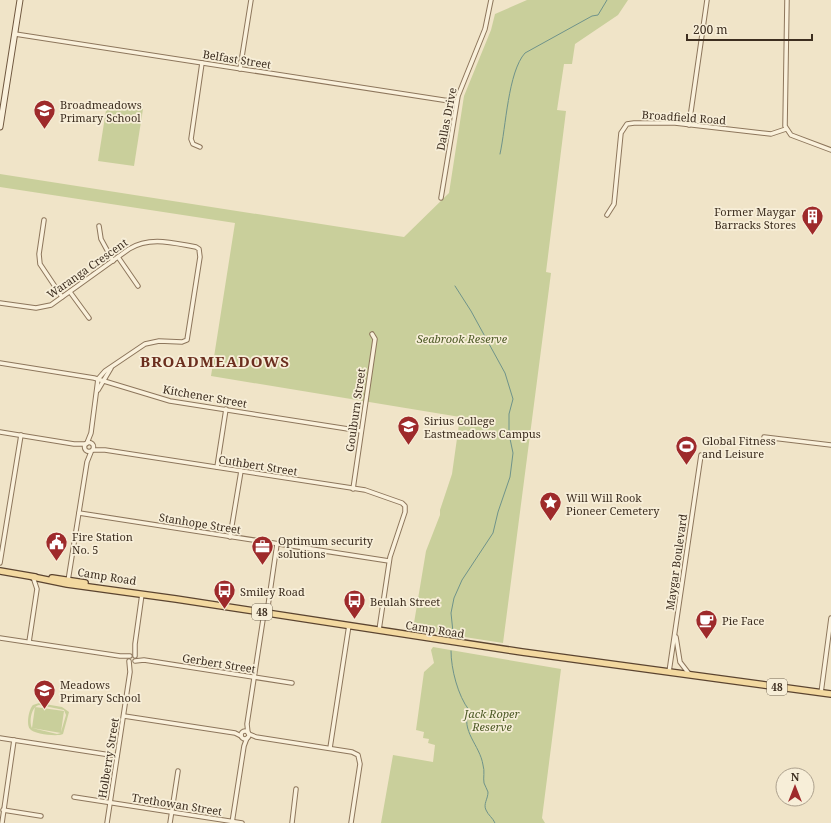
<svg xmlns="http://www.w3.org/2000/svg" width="831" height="823" font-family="'Noto Serif',serif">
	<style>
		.green { fill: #c9cf9b; fill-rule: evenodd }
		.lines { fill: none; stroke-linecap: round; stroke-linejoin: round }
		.stream { stroke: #6f938a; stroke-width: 1 }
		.street-casing { stroke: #8d765c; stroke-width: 5.5 }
		.secondary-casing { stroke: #6f573f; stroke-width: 7 }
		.primary-casing { stroke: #5b4430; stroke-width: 8 }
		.street { stroke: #faf1dc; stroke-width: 3.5 }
		.secondary { stroke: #faf1dc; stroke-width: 5 }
		.primary { stroke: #f3d9a0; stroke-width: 5.5 }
		.labels { text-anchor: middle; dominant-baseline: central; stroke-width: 3.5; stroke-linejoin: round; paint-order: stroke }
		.shield { fill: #f7eed8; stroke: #756857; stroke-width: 1 }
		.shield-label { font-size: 10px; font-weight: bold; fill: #3d2e20 }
		.street-label { font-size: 11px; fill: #3d2e20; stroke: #f7eed8 }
		.poi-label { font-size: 11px; fill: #3d2e20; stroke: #f7eed8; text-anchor: start }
		.park-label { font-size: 11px; font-style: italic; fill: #4d5a26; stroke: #f7eed8 }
		.district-label { font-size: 15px; font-weight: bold; letter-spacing: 1px; fill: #6b2e1e; stroke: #f7eed8 }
	</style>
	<rect width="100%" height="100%" fill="#f0e4c8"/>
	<!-- green -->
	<g class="green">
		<polygon points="527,0 628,0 618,15 575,44 572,64 564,64 557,110 566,111 546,272 551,273 503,643 413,629 426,551 440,515 440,510 452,474 460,417 211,376 235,223 0,187 0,174 404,237 449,193 464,96 491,30 495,14"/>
		<polygon points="107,104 143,109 134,166 98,161"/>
		<polygon points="433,647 561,669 542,818 545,823 381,823 393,755 433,762 435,745 428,743 429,739 423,738 424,732 416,730 424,672 434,663 431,650"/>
		<path d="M39,703L62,707L69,712L63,734C58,737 33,734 30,729C26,724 29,709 33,705ZM39,705L64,710L66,715L61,732L64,711L35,707L32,728L61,733L57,734L32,728C29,722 31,707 39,705Z"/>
	</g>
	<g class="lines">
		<!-- stream -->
		<g class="stream">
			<path d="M500,154C506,127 508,72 525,53L592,16L598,15L607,0"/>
			<polyline points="453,632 451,613 454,598 462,580 493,533 498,512 510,477 513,453 509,434 509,414 513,399 505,373 471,311 455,286"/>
			<path d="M451,651C451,669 458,696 469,710C460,731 480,745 483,765C485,771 483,778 484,783C485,786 487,789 488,792C488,799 483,804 486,810C488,815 493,818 495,823"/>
		</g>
		<defs>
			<g id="street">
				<polyline points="787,0 785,126 791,135 831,150"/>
				<polyline points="15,34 456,102"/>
				<polyline points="240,69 251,0"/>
				<polyline points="689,125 707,0"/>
				<polyline points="200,147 193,144 191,139 202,63"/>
				<polyline points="441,198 458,96 485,29 491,0"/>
				<polyline points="607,215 614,204 621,133 627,124 634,123 675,123 771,134 786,129"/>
				<polyline points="44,220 39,254 40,264 62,297"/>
				<polyline points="99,226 101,239 113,261"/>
				<polyline points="118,257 138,286"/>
				<polyline points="70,292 89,318"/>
				<path d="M0,303L36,308L51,305L129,249C150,236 173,243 196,247L199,249L200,257L187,340L182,342L159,341L145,344L105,371L98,379L91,433L87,443"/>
				<polyline points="0,363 94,378 170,401 361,431"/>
				<polyline points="98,390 111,368"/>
				<polyline points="0,432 74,444 86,444"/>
				<polyline points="764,437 831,445"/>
				<circle cx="89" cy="447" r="4.5"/>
				<polyline points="93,450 105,450 365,490 402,503 405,506 405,512 390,557 379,630"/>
				<polyline points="217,467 226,409"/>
				<polyline points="353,489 375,339 372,334"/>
				<polyline points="79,513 389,561"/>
				<polyline points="230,537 241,471"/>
				<polyline points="0,563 21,435"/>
				<polyline points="68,581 87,462 91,452"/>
				<polyline points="267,613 277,544"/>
				<polyline points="676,637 680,662 690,675"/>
				<polyline points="0,638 120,656 130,656"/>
				<polyline points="29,642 37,589 33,577"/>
				<polyline points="135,656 135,644 142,594"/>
				<polyline points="135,661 144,660 292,683"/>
				<polyline points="669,672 701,455"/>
				<polyline points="821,693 831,618"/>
				<polyline points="124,716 235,733 241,736"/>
				<circle cx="245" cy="735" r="4"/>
				<polyline points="248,733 247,724 264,613"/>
				<polyline points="249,734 256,737 352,752 358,755 360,764 351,823"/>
				<polyline points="0,738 117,756"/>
				<polyline points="330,748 349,625"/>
				<polyline points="74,797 242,823"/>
				<polyline points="3,810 41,816"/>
				<polyline points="2,823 14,740"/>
				<polyline points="107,823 130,672 129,661"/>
				<polyline points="170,823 178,771"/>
				<polyline points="232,823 244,746 247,738"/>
				<polyline points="292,823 296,789"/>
			</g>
			<polyline id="secondary" points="0,127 20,0"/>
			<g id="primary">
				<polyline points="0,571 35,577"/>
				<polyline points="33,577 67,584 176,599 522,652 831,694"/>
				<polyline points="52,578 85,583"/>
			</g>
		</defs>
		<!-- street casing -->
		<use href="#street" class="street-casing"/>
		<!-- secondary casing -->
		<use href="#secondary" class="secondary-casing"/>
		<!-- primary casing -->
		<use href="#primary" class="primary-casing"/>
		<!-- street -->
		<use href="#street" class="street"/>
		<!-- secondary -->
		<use href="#secondary" class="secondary"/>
		<!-- primary -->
		<use href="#primary" class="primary"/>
	</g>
	<!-- icons -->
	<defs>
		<symbol id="school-pin" viewBox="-11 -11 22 30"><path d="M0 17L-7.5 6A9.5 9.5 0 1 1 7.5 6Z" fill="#9e2a2b" stroke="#f7eed8"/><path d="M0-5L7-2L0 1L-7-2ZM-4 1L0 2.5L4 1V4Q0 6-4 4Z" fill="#fff"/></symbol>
		<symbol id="building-pin" viewBox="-11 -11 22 30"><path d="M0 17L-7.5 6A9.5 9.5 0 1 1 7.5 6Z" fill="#9e2a2b" stroke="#f7eed8"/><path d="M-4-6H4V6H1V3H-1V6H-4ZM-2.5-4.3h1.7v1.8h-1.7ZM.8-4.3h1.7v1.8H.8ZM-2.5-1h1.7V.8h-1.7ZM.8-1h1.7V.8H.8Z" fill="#fff"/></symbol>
		<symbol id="stadium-pin" viewBox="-11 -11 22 30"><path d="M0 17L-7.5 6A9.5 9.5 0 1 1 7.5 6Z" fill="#9e2a2b" stroke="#f7eed8"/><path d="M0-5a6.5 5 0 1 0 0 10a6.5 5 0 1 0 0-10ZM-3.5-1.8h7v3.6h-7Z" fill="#fff"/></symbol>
		<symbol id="sight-pin" viewBox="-11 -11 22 30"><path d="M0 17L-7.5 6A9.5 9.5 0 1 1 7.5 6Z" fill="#9e2a2b" stroke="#f7eed8"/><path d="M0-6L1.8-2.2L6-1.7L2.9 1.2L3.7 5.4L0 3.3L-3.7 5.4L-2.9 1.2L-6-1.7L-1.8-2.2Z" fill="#fff"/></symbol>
		<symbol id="civic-pin" viewBox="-11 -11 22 30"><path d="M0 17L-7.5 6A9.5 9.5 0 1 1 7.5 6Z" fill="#9e2a2b" stroke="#f7eed8"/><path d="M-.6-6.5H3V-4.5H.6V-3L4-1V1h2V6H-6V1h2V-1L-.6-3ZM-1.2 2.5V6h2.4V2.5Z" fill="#fff"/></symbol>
		<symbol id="office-pin" viewBox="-11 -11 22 30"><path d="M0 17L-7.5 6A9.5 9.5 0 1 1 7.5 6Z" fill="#9e2a2b" stroke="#f7eed8"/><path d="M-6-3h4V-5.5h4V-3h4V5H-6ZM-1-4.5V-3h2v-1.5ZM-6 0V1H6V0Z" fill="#fff"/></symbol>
		<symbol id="bus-pin" viewBox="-11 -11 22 30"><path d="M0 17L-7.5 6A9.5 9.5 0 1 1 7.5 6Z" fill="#9e2a2b" stroke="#f7eed8"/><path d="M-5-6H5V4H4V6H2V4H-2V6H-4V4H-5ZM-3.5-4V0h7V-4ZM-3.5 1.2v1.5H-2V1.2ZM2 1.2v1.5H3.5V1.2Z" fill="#fff"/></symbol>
		<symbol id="cafe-pin" viewBox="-11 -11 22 30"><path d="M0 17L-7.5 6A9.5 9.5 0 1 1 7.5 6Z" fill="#9e2a2b" stroke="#f7eed8"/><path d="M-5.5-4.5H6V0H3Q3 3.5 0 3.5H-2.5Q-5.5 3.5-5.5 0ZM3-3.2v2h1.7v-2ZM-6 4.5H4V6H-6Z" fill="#fff"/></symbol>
	</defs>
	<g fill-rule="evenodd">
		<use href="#school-pin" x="32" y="98" width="25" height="34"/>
		<use href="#building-pin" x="800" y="204" width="25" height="34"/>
		<use href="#school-pin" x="396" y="414" width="25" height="34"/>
		<use href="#stadium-pin" x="674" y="434" width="25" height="34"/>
		<use href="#sight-pin" x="538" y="490" width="25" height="34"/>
		<use href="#civic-pin" x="44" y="530" width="25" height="34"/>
		<use href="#office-pin" x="250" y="534" width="25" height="34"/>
		<use href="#bus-pin" x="212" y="578" width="25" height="34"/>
		<use href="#bus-pin" x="342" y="588" width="25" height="34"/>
		<use href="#cafe-pin" x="694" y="608" width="25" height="34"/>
		<use href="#school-pin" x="32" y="678" width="25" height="34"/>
	</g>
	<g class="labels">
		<!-- shield labels -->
		<g class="shield">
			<rect x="252" y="604" width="20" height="16" rx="3"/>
			<rect x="767" y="679" width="20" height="16" rx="3"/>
		</g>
		<g class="shield-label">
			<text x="262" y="612">48</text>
			<text x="777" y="687">48</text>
		</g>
		<!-- street labels -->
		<g class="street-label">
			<text transform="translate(237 59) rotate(9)">Belfast Street</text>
			<text transform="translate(684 117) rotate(4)">Broadfield Road</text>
			<text transform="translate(446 119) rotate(-79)">Dallas Drive</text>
			<text transform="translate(87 268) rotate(-35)">Waranga Crescent</text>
			<text transform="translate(205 396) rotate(10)">Kitchener Street</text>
			<text transform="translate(355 410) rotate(-82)">Goulburn Street</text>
			<text transform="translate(258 465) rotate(9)">Cuthbert Street</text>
			<text transform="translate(200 523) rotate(9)">Stanhope Street</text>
			<text transform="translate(676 562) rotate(-82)">Maygar Boulevard</text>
			<text transform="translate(107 576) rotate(9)">Camp Road</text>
			<text transform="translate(435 629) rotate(9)">Camp Road</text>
			<text transform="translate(219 663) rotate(9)">Gerbert Street</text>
			<text transform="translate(108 758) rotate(-81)">Holberry Street</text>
			<text transform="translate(177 804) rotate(9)">Trethowan Street</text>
		</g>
		<!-- poi labels -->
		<g class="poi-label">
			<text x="60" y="104">Broadmeadows<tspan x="60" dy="13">Primary School</tspan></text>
			<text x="796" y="211" text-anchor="end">Former Maygar<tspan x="796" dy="13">Barracks Stores</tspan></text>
			<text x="424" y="420">Sirius College<tspan x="424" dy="13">Eastmeadows Campus</tspan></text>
			<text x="702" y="440">Global Fitness<tspan x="702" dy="13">and Leisure</tspan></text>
			<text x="566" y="497">Will Will Rook<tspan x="566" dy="13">Pioneer Cemetery</tspan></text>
			<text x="72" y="536">Fire Station<tspan x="72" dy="13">No. 5</tspan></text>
			<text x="278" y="540">Optimum security<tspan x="278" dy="13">solutions</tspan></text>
			<text x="240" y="591">Smiley Road</text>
			<text x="370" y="601">Beulah Street</text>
			<text x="722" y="620">Pie Face</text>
			<text x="60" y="684">Meadows<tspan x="60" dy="13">Primary School</tspan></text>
		</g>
		<!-- park labels -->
		<g class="park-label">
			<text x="462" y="338">Seabrook Reserve</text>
			<text x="492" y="713">Jack Roper<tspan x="492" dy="13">Reserve</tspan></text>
		</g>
		<!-- district labels -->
		<g class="district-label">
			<text x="215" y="361">BROADMEADOWS</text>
		</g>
	</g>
	<!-- north arrow -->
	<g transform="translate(795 787)"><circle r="19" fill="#f7eed8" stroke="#ada18e"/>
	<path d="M0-3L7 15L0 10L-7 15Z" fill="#9e2a2b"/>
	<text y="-6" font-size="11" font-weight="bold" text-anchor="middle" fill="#3d2e20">N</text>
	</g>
	<!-- scale -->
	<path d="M687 34v6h125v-6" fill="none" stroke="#3d2e20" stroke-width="2"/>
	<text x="693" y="34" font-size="12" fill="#3d2e20" stroke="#f7eed8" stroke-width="3" paint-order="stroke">200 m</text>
</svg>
